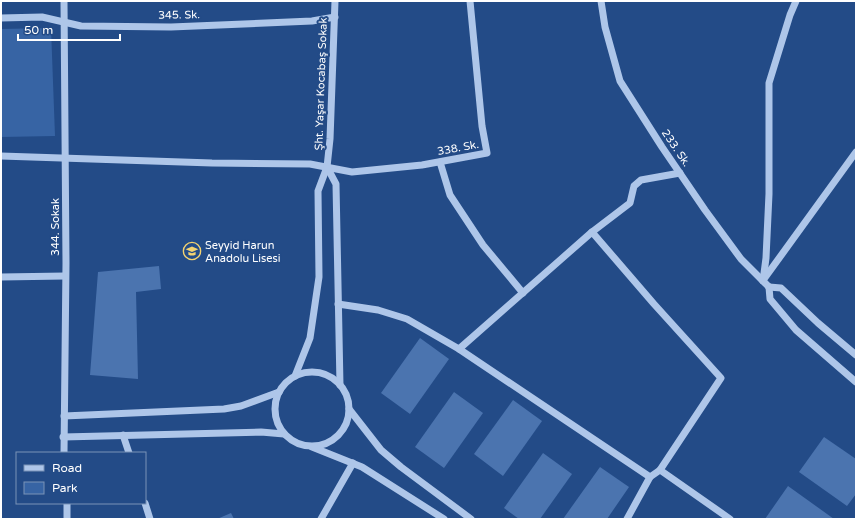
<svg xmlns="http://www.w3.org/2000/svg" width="857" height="520" font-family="'Varela Round',sans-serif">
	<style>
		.green { fill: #3764a4 }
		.building { fill: #4b74af }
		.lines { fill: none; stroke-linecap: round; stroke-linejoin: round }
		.minor { stroke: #aec6e9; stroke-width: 7 }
		.labels { text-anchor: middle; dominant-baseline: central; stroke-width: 4; stroke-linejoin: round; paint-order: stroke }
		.street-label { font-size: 11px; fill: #fff; stroke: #234b87 }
		.poi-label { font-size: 11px; fill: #fff; stroke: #234b87; text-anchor: start }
	</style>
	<rect width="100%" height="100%" fill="#234b87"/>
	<!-- green -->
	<polygon class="green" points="51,28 55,136 1,137 1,29"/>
	<!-- building -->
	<g class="building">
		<polygon points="159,266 161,289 136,292 138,379 90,375 98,272"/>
		<polygon points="420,338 449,359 410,414 381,393"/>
		<polygon points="454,392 483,413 444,468 415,447"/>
		<polygon points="513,400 542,421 503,476 474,454"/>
		<polygon points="824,437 856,459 856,494 847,506 799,472"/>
		<polygon points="543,453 572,474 540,519 519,519 504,508"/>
		<polygon points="600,467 629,487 607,519 563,519"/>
		<polygon points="788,486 834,519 765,519"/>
		<polygon points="231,513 234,519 217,519"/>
	</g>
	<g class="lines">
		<!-- minor -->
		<g class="minor">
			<polyline points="601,1 605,27 620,81 662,147 705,210 741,259 769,287"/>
			<polyline points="1,18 42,17 81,26 171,27 312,21 335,17"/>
			<polyline points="1,156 212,163 310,164 352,172 422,165 487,153 482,126 470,1"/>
			<polyline points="440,162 450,195 483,245 523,293"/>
			<polyline points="327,167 336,184 340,385"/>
			<polyline points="592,232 654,304 721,378 660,470"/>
			<polyline points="1,277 65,276"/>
			<polyline points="764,279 856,152"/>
			<polyline points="763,281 766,258 769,194 769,83 790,15 796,1"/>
			<polyline points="769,287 770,299 796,330 856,382"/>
			<polyline points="769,287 781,288 818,323 856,355"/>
			<polyline points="338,304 378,310 407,319 459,349 650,477 627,519"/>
			<polyline points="459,349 592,232 630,203 634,186 641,180 680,173"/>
			<circle cx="312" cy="409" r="37"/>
			<polyline points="295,376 310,338 319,277 318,191 327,167 330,139 335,1"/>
			<polyline points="349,409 381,450 401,467 471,519"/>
			<polyline points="64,416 224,409 241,406 279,392"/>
			<polyline points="123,435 129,453"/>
			<polyline points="63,437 261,432 284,434"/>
			<polyline points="312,447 362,467 444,519"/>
			<polyline points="64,453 66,263 64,1"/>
			<polyline points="650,477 660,470 730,519"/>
			<polyline points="67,503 67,519"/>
			<polyline points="145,503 150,519"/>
			<polyline points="321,519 353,463"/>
		</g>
	</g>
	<!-- icons -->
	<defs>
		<symbol id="school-ring" viewBox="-11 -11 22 22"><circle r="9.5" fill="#234b87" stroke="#f4d371" stroke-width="1.5"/><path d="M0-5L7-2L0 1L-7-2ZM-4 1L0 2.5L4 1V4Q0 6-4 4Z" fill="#f4d371"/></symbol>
	</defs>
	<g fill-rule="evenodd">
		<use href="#school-ring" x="182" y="241" width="20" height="20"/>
	</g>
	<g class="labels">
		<!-- street labels -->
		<g class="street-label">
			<text transform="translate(179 15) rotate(-1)">345. Sk.</text>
			<text transform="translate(321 84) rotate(-88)">Şht. Yaşar Kocabaş Sokak</text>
			<text transform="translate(458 148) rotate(-10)">338. Sk.</text>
			<text transform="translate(676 148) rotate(56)">233. Sk.</text>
			<text transform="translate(55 227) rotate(-90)">344. Sokak</text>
		</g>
		<!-- poi labels -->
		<g class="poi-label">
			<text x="205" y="245">Seyyid Harun<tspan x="205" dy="13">Anadolu Lisesi</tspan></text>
		</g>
	</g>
	<!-- border -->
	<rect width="857" height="520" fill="none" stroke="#ffffff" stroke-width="4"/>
	<!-- legend -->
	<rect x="16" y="452" width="130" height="52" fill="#234b87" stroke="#7b93b7"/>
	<rect x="24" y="465" width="20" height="6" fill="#aec6e9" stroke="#7b93b7"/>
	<text x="52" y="472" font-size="12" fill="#ffffff">Road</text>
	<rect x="24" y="482" width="20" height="12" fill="#3764a4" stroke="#7b93b7"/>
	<text x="52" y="492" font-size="12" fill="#ffffff">Park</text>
	<!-- scale -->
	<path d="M18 34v6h102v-6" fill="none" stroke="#ffffff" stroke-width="2"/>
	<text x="24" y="34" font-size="12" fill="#ffffff" stroke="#234b87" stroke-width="3" paint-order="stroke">50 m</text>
</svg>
